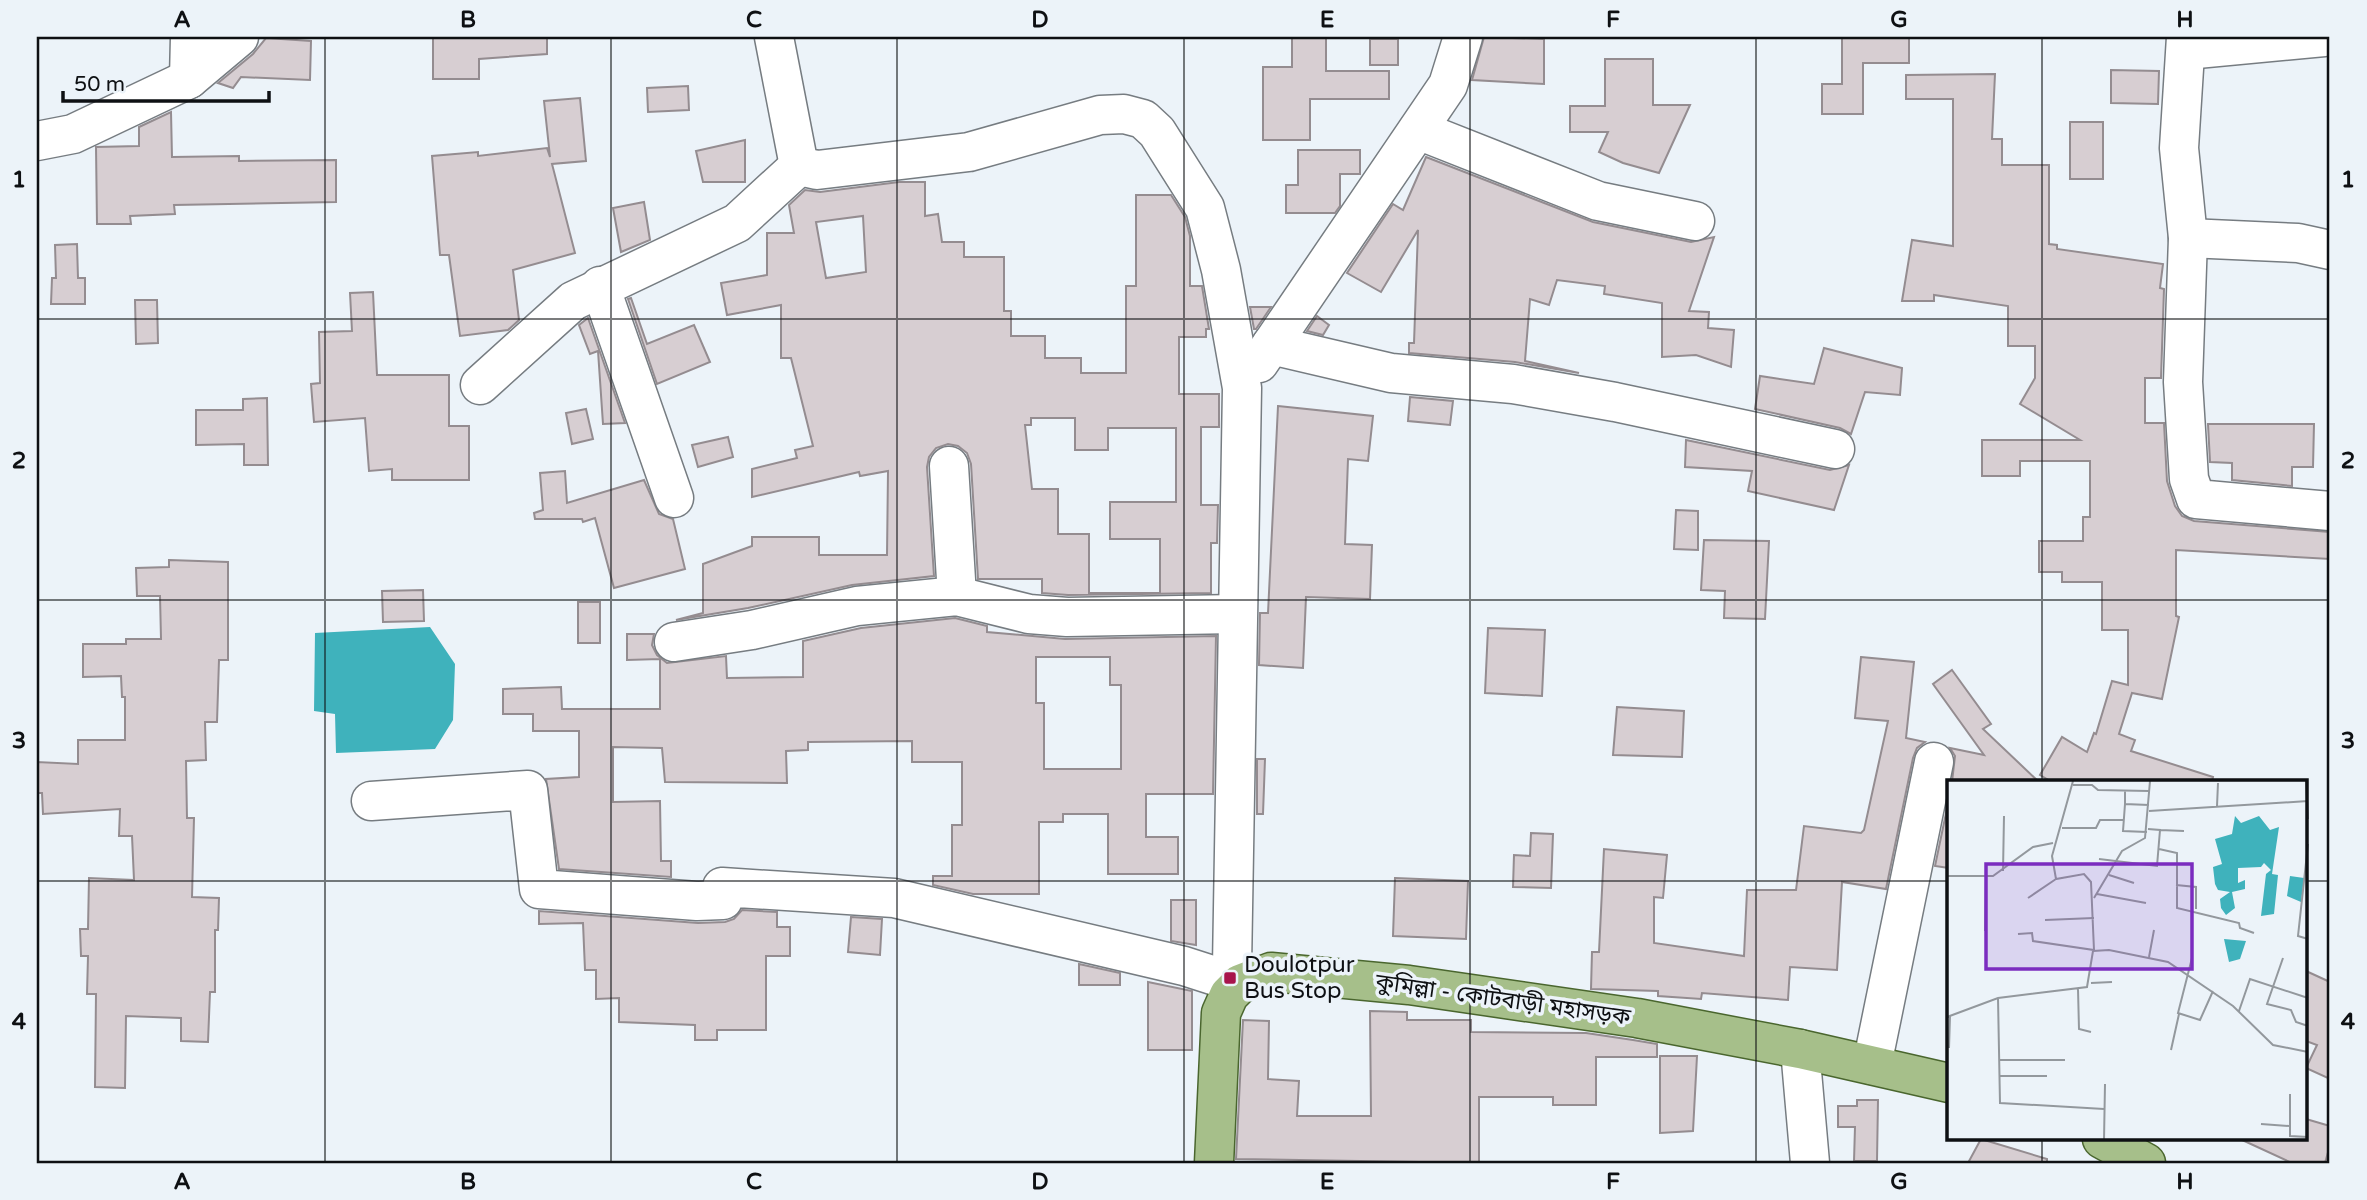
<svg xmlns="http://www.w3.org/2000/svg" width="2367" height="1200" font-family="'Varela Round','Noto Sans Bengali',sans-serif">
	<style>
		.water { fill: #3fb2bc }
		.building { fill: #d7ced2; stroke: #948c90; stroke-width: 2; fill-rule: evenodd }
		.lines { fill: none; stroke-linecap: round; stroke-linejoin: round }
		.minor-casing { stroke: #767c81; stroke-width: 41 }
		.major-casing { stroke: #4a662e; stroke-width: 41 }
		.minor { stroke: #fff; stroke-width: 38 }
		.major { stroke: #a6bf8a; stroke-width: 38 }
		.grid { fill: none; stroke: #0e1013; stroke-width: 2; stroke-opacity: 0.55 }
		.poi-dot { fill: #a8144c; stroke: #ecf3f9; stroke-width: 2.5 }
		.labels { text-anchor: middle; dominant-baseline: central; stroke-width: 7; stroke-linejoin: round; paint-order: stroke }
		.poi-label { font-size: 23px; fill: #0e1013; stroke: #ecf3f9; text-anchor: start }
		.street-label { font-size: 23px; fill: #0e1013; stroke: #ecf3f9 }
		.inset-road { fill: none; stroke: #93989d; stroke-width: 2 }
		.view { fill: #7b2cbf; fill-opacity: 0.15; stroke: #7b2cbf; stroke-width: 3.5 }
		.inset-edge { fill: none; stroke: #0e1013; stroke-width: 3.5 }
		.neatline { fill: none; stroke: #0e1013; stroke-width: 2.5 }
		.grid-label { font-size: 23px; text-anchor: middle; font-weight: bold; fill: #0e1013 }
	</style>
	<rect width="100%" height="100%" fill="#ecf3f9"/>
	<!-- water -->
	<polygon class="water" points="430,627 455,664 453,720 435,749 336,753 335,714 314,711 315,633"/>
	<!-- building -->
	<g class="building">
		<polygon points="433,37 547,37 547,54 479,59 479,79 433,79"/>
		<polygon points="1292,37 1326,37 1326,71 1389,71 1389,99 1310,99 1310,140 1263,140 1263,67 1292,67"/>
		<polygon points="1484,37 1544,39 1544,84 1472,80"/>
		<polygon points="1842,37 1909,37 1909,63 1863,63 1863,114 1822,114 1822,84 1842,84"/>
		<polygon points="266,38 311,41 310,80 241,77 233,88 218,83 253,54"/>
		<rect x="1370" y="39" width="28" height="26"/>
		<polygon points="1605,59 1653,59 1653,105 1690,105 1659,173 1623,163 1599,152 1608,132 1570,132 1570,106 1605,106"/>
		<polygon points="2111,70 2159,71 2158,104 2111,103"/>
		<polygon points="1995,74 1992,139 2002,139 2002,165 2049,165 2049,244 2057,245 2057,249 2163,264 2160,288 2164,289 2161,378 2145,378 2145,423 2164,423 2167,481 2175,506 2182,516 2194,521 2330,532 2330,559 2176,550 2176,616 2179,617 2162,699 2132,693 2119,734 2135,740 2131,751 2213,777 2212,782 2052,782 2040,775 2062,737 2087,752 2094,733 2096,734 2112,681 2128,685 2128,630 2102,630 2102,582 2062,582 2062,572 2039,572 2039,541 2083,541 2083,517 2090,517 2090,461 2020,461 2020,476 1982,476 1982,440 2080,440 2020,404 2035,378 2035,346 2008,346 2008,306 1934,295 1934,301 1902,301 1912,240 1953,246 1953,99 1906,99 1906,75"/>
		<polygon points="688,86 689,110 648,112 647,88"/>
		<polygon points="580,98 586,161 552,164 575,253 513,270 519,320 508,330 460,336 449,255 440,255 432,156 478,152 478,156 547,148 550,157 544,101"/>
		<polygon points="171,112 172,157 239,156 239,161 336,160 336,202 174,205 175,214 130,216 131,224 97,224 96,147 139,146 139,127"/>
		<rect x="2070" y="122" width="33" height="57"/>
		<polygon points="745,140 745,182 703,182 696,151"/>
		<polygon points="1298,150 1360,150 1360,174 1340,174 1340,206 1335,213 1286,213 1286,185 1298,185"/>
		<polygon points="1426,157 1593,222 1691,242 1714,237 1689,311 1709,312 1708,328 1734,330 1731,367 1696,355 1662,357 1662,303 1604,294 1605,286 1557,280 1549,305 1530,299 1525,361 1579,373 1515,362 1409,353 1409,343 1414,343 1418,230 1381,292 1347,273 1393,204 1403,210"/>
		<path d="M899,182H925V216L938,214L942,242H964V257H1004V311H1011V336H1045V358H1081V373H1126V286H1136V195H1171L1185,217L1190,236V286H1202L1209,329H1206V337H1179V394H1219V427H1201V505H1218L1217,543H1211V593L1068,595L1042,593V579H978L971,464L967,453L958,446L948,444L936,448L929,457L927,467L934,576L852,585L748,608L676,620L703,613V564L752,546V537H819V555H887L888,471L860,476L859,472L752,497V469L797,458L795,450L813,446L791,358H781V305L727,315L721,283L767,275V233H794L789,205L805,190L820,192ZM863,216L866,272L826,278L816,222ZM1031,418H1075V450H1108V428H1176V502H1110V539H1160V593H1089V534H1058V489H1032L1025,425H1031Z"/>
		<polygon points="644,202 650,240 621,252 613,208"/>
		<polygon points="77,244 78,278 85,278 85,304 51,304 52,278 56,278 55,245"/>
		<polygon points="373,292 377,375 449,375 449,426 469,426 469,480 392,480 392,469 369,471 365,418 314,422 311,384 320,383 319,332 352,331 350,293"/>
		<polygon points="631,298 647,344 694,325 710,362 657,384 628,299"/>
		<polygon points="135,300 157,300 158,343 136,344"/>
		<polygon points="1250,307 1271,307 1256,329 1254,329"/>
		<polygon points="1317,316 1329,325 1323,335 1307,331"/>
		<polygon points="588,318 625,423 603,424 598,351 590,354 579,325"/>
		<polygon points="1824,348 1902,368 1900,395 1865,392 1851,434 1840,428 1755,409 1760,376 1814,384"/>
		<polygon points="1410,397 1453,401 1450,425 1408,421"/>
		<polygon points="267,398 268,465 244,465 244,444 196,445 196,410 243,410 243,399"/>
		<polygon points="1278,406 1373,416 1368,461 1348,459 1345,544 1372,545 1370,599 1306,597 1303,668 1259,665 1260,613 1268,613"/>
		<polygon points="586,409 593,439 572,444 566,413"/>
		<polygon points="2208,424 2314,424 2313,467 2292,467 2292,486 2232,480 2232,463 2210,462"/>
		<polygon points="728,437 733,457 698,467 692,445"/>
		<polygon points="1686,440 1830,470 1849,465 1834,510 1748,491 1752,471 1685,467"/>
		<polygon points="565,471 567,503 644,480 659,514 673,519 685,569 614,588 595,518 583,522 582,519 535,519 534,513 543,510 540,473"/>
		<polygon points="1676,510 1698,511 1698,550 1674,549"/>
		<polygon points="1704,540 1769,541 1765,619 1724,618 1725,591 1701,590"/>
		<polygon points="169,560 228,562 228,660 219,660 217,722 205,722 206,760 186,761 187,818 194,818 192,897 219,898 218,930 215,930 215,992 210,992 208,1042 181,1041 181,1018 126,1016 125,1088 95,1087 96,994 87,994 88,956 81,956 80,929 88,929 89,878 134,880 132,836 119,836 120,809 43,814 42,793 37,793 37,762 78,764 78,740 125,740 125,697 122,697 121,676 83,677 83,644 126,644 126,639 161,639 160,596 137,596 136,568 169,567"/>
		<polygon points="423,590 424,621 383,622 382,591"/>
		<rect x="578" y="602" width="22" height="41"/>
		<path d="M955,618L987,626V632L1065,639L1216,636L1213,794H1146V837H1178V874H1108V814H1063V822H1039V894H973L933,885V876H952V825H962V762H912V741L808,742V750L786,751L787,783L665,782L662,748L613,747V802L660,801L661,861H671V877L559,869L546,779L579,777V731H533V714H503V689L561,687L562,709H660V659L627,660V634H654L652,645L657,655L667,663L726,656L727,678L803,677V641L861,628ZM1036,657H1110V685H1121V769H1044V703H1036Z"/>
		<polygon points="1488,628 1545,630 1542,696 1485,693"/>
		<polygon points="1861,657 1914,662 1906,738 1925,742 1917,748 1913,758 1886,889 1842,882 1837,970 1790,967 1788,1000 1702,993 1701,999 1658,996 1658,991 1591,989 1592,952 1599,952 1604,849 1667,855 1663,898 1654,897 1654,943 1744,956 1747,890 1796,890 1804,826 1861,833 1864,830 1888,721 1855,718"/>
		<polygon points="1952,670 1991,724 1983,729 2039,782 1952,782 1955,756 1950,748 1984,755 1933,684"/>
		<polygon points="1617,707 1684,711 1682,757 1613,755"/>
		<polygon points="1257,759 1265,759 1263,814 1257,814"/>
		<polygon points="1949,799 1949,868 1935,866"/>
		<polygon points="1531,833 1553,834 1551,888 1513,887 1514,855 1530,856"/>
		<polygon points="1395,878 1468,881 1466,939 1393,936"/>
		<polygon points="1171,900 1196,900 1196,945 1171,941"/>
		<polygon points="742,910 777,912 777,927 790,927 790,956 766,956 766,1030 717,1030 717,1040 695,1040 695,1025 619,1022 619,998 596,999 596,970 585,970 583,923 539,924 539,911 698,923 725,922 734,919"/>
		<polygon points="851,917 882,919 880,955 848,952"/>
		<polygon points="1079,964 1120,973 1120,985 1079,985"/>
		<polygon points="2306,971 2330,982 2330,1079 2306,1068 2317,1045 2306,1041"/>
		<polygon points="1148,982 1192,991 1192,1050 1148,1050"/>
		<polygon points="1370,1011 1407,1012 1407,1020 1471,1020 1471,1032 1586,1033 1633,1040 1657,1044 1657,1057 1596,1057 1596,1105 1553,1105 1553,1097 1479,1097 1479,1163 1236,1159 1243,1020 1269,1021 1268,1079 1299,1081 1297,1116 1371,1116"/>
		<polygon points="1660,1056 1697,1056 1693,1131 1660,1133"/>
		<polygon points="1857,1100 1878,1100 1877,1161 1854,1161 1855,1127 1838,1127 1838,1106 1857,1106"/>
		<polygon points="2306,1119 2330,1126 2330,1145 2325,1163 2292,1163 2240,1139 2306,1139"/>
		<polygon points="1981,1139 2047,1159 2047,1163 1968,1163"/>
	</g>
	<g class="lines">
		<defs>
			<g id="minor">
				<polyline points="774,37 799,166 817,170 969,152 1100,115 1124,114 1143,119 1157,132 1205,208 1221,270 1242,388 1232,967 1240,984"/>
				<polyline points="2186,37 2179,148 2188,238 2183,382 2189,479 2196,499 2330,511"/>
				<polyline points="2186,50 2324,37"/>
				<polyline points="189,79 190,37"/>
				<polyline points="1418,130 1598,201 1695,221"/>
				<polyline points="37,141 73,134 189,79 239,37"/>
				<polyline points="2188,238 2298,243 2330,250"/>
				<polyline points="600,286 674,498"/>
				<polyline points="1271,345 1391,373 1513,384 1615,402 1835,449"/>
				<polyline points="1259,363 1448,85 1463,37"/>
				<polyline points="480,385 573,301 737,223 799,166"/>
				<polyline points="949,466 957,596"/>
				<polyline points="674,642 752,630 857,606 957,596 1029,614 1067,617 1237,614"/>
				<polyline points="371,801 528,790 539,889 697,901 723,900 722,887 894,898 1184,966 1240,984"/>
				<polyline points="1800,1049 1810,1163"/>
				<polyline points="1872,1065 1934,762"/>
			</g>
			<g id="major">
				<polyline points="2102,1139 2146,1163"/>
				<polyline points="1214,1163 1221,1013 1229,995 1240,984 1271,972 1409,985 1637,1018 1800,1049 1949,1083"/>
			</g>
		</defs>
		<!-- minor casing -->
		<use href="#minor" class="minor-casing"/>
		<!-- major casing -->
		<use href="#major" class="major-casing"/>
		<!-- minor -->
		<use href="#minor" class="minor"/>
		<!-- major -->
		<use href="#major" class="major"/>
	</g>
	<!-- grid -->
	<path class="grid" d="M325,37V1163M611,37V1163M897,37V1163M1184,37V1163M1470,37V1163M1756,37V1163M2042,37V782M37,319H2330M37,600H2330M37,881H1949M2306,881H2330M2042,1139V1163"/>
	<!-- markers -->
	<rect class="poi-dot" x="1223" y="971" width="14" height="14" rx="3.5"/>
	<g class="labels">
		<!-- poi labels -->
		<g class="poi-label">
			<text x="1244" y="965">Doulotpur<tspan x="1244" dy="26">Bus Stop</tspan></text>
		</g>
		<!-- street labels -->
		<g class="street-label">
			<text transform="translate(1503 1000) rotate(8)">কুমিল্লা - কোটবাড়ী মহাসড়ক</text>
		</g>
	</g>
	<!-- overview -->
	<g transform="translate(1947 780)">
		<rect width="360" height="360" fill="#ecf3f9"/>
		<path d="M288,36L294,43L312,36L323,50L332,47L325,94L331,95L327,134L314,136L319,94L324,90L317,83L314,87L291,88V103L298,100V109L285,112L288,128L279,135L274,128L273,119L283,112L271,110L268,104L266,87L275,84L268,59L285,54ZM343,96L357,98L354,122L340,116ZM277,159L299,161L293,179L282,182Z" fill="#3fb2bc"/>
		<path class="inset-road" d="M359,1L361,39M126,5H145L151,10L202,11M178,11V24L202,25M178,24L176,51L200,52M270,26L271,3M202,31L361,21M115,48H149L153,40H176M213,50L237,51M361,64L351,156L361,159M212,69L230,73V128L292,143L293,148L307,153M152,79L210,86L213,50L201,49M56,91L57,36M162,95L187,103M0,96H46L86,67L106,63M229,105L249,107V129M150,114L199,123M81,118L109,99M147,118L175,71L198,58L203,1M98,140L147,138M38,151L39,97M71,154L85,153L86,161L147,170L144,102L137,94L109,99L105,76L126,1M202,177L207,150M245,178L231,233L253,240L266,211M336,178L320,224L344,230L349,242L361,246M144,203L165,202M131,209L132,249L144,252M51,218L53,323L157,329M292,231L303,199L361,218M0,237L51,218L140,207L146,171L162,170L221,182L286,226L326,265L361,272M2,268L3,236M224,270L232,234M53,280H118M53,296H100M343,314V356L361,357M314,344L342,346M157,360L158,304"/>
		<path class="view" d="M39,84H245V189H39Z"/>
		<rect width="360" height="360" class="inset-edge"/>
	</g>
	<!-- border -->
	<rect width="2367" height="1200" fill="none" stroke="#ecf3f9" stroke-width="77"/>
	<!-- scale -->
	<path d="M63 91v10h206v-10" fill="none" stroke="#0e1013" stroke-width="3.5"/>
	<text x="74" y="91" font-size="21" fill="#0e1013" stroke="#ecf3f9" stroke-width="5" paint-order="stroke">50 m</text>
	<rect x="38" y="38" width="2290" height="1124" class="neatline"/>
	<g class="grid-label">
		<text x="182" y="27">A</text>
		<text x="468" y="27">B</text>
		<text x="754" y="27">C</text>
		<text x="1040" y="27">D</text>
		<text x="1327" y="27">E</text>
		<text x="1613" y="27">F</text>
		<text x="1899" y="27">G</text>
		<text x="2185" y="27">H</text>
		<text x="19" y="187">1</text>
		<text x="2348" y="187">1</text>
		<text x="19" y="468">2</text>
		<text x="2348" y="468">2</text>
		<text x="19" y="748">3</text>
		<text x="2348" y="748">3</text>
		<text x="19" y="1029">4</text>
		<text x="2348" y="1029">4</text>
		<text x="182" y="1189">A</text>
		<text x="468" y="1189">B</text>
		<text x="754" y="1189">C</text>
		<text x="1040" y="1189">D</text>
		<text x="1327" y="1189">E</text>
		<text x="1613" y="1189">F</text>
		<text x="1899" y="1189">G</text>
		<text x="2185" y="1189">H</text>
	</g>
</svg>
